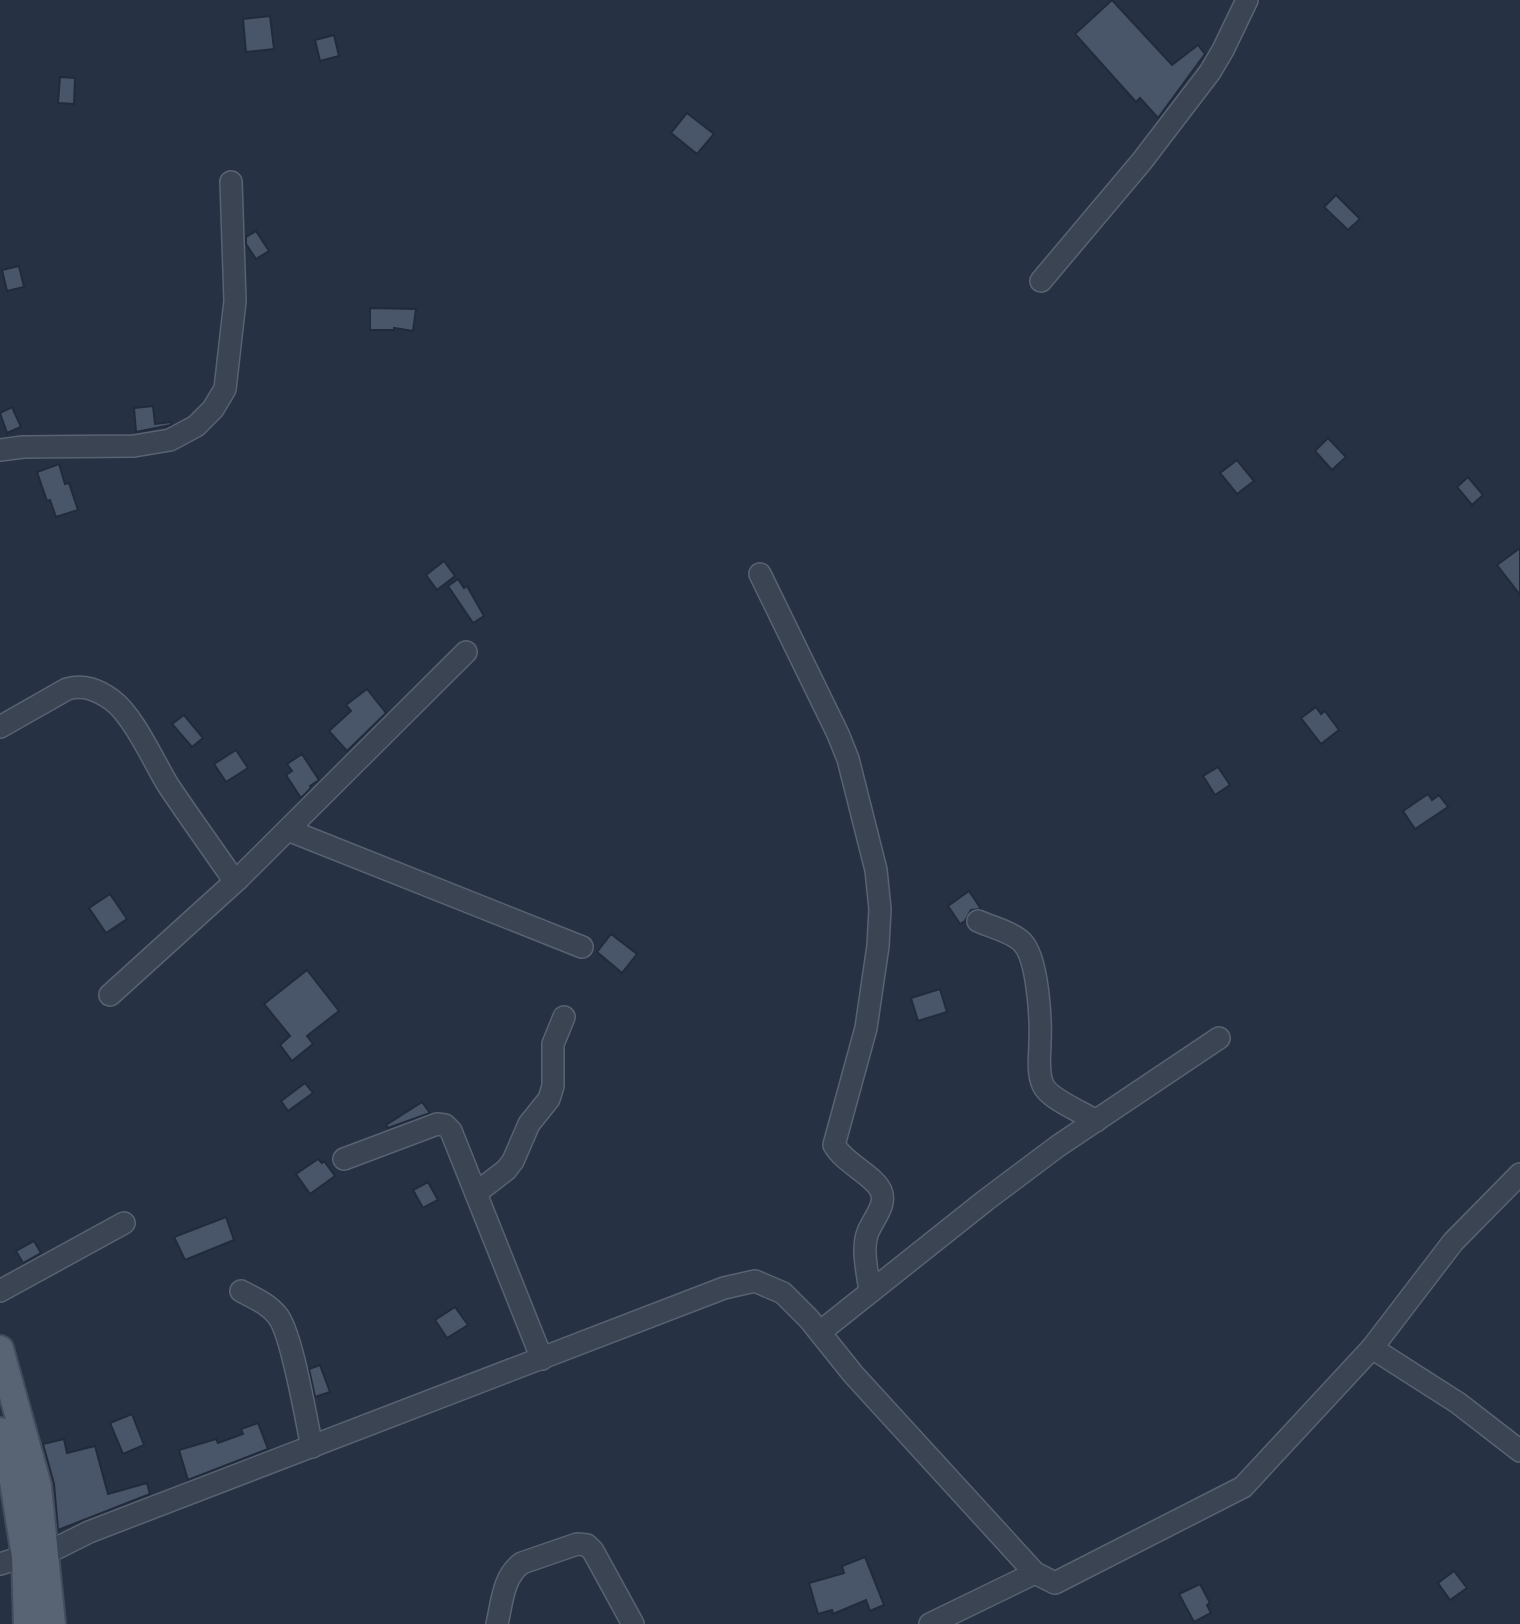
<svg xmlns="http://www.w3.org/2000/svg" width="1520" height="1624" font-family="'Fira Sans',sans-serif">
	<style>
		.building { fill: #49566a; stroke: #212b3b; stroke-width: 2 }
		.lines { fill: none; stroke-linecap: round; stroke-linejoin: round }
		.minor-casing { stroke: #586271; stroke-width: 24 }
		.major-casing { stroke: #444d5d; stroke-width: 30 }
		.minor { stroke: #3a4453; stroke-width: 21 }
		.major { stroke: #586373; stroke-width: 26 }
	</style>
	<rect width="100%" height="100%" fill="#263244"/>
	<!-- building -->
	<g class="building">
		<polygon points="1112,0 1172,65 1198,45 1205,54 1158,118 1140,98 1136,102 1075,34"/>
		<polygon points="270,16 274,49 246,52 243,19"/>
		<polygon points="334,35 339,56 320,61 315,40"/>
		<polygon points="60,77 75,78 74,104 58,103"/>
		<polygon points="687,113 714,134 697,154 671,133"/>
		<polygon points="1336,195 1360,219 1348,230 1324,207"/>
		<polygon points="256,231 269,251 256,259 246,244 246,237"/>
		<polygon points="19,266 24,287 7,291 2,270"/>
		<polygon points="370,308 416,309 413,331 394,328 394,330 370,330"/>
		<polygon points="153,406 155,424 171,422 171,425 136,432 134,408"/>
		<polygon points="12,407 21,427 7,433 0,413"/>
		<polygon points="1328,438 1346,457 1332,470 1315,451"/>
		<polygon points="1237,460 1254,481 1237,494 1220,473"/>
		<polygon points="59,464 65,484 69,483 78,510 56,517 50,500 47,501 37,472"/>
		<polygon points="1468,477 1483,495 1472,505 1457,487"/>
		<polygon points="1520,548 1520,595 1497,565"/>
		<polygon points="444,561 455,576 437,590 426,575"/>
		<polygon points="458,579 464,588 467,586 484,616 473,623 448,586"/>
		<polygon points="367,689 386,713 347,751 329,731 351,711 346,705"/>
		<polygon points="1316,707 1321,714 1325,711 1339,730 1321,744 1301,718"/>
		<polygon points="184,715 203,738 192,747 172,724"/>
		<polygon points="236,750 248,768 226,782 214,764"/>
		<polygon points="302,754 319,780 310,786 311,788 301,798 286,775 292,771 287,764"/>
		<polygon points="1218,767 1230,785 1215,795 1203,776"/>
		<polygon points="1428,794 1432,800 1439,795 1448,807 1415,829 1403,811"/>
		<polygon points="969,891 981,909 971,910 965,921 960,924 948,906"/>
		<polygon points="110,894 127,919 106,933 89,908"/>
		<polygon points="611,934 637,954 622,973 597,952"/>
		<polygon points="307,970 339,1011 307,1036 313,1044 292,1061 280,1045 290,1036 264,1004"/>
		<polygon points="940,989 947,1012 918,1021 911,998"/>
		<polygon points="305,1083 313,1093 288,1111 281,1101"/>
		<polygon points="422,1102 430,1113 388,1128 386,1125"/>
		<polygon points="318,1159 322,1163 324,1161 335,1176 310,1194 296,1174"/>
		<polygon points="428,1182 438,1200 423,1208 413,1190"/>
		<polygon points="226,1217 234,1240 185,1260 174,1237"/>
		<polygon points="34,1241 41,1253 23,1263 16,1251"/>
		<polygon points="455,1307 468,1325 447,1338 435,1320"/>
		<polygon points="320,1365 330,1392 315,1397 309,1369"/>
		<polygon points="132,1414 144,1445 123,1454 110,1423"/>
		<polygon points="258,1423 268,1449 188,1480 179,1450 216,1439 218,1443 243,1434 241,1429"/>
		<polygon points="64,1439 67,1453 95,1446 108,1494 147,1483 150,1494 58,1530 54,1484 43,1444"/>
		<polygon points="865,1557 884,1605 870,1611 866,1600 833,1614 832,1610 818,1614 809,1583 844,1573 842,1566"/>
		<polygon points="1454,1571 1467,1588 1450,1600 1438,1583"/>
		<polygon points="1200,1584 1210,1603 1207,1605 1211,1613 1194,1622 1179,1594"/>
	</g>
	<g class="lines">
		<defs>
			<g id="minor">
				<polyline points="1041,281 1142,161 1210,72 1223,50 1247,0"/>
				<polyline points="0,450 23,447 134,446 170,440 196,426 213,409 225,389 235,301 231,182"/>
				<path d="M760,574L838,734L848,759L876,870L880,909L878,946L866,1028L834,1145C845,1164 874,1175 881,1191C887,1205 873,1219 868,1232C861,1249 868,1274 870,1292"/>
				<path d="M0,727L67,689C84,684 98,690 112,700C133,715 154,762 168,785C188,815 209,844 229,873L238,879L466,652"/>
				<polyline points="288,830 582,947"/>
				<path d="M978,921C991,927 1012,932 1022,942C1038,958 1041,1019 1040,1042C1040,1055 1037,1072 1043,1085C1049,1099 1082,1112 1096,1121"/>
				<polyline points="110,995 238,879"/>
				<polyline points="344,1159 437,1124 445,1125 451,1131 542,1359"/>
				<polyline points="476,1193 506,1170 513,1161 529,1124 549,1099 553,1086 553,1044 564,1017"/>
				<polyline points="0,1291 124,1223"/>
				<path d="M241,1291C254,1298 267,1303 277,1315C292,1332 306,1420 312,1447"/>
				<polyline points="820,1332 986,1200 1058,1146 1219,1038"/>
				<polyline points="1372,1348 1458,1403 1520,1451"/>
				<polyline points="0,1564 25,1556 45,1554 89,1532 724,1288 755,1281 783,1293 809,1319 853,1374 1035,1573 1055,1583 1243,1487 1372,1348 1453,1242 1520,1174"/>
				<path d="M497,1624C502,1603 503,1576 522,1563L577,1544L587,1545L593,1551L633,1624"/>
				<polyline points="930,1624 1035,1573"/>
			</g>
			<g id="major">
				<polyline points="0,1349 38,1486 52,1624"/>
				<polyline points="0,1431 13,1481 25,1556 27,1624"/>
			</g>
		</defs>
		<!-- minor casing -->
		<use href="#minor" class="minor-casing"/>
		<!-- major casing -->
		<use href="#major" class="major-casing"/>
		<!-- minor -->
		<use href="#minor" class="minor"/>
		<!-- major -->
		<use href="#major" class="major"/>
	</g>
</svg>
